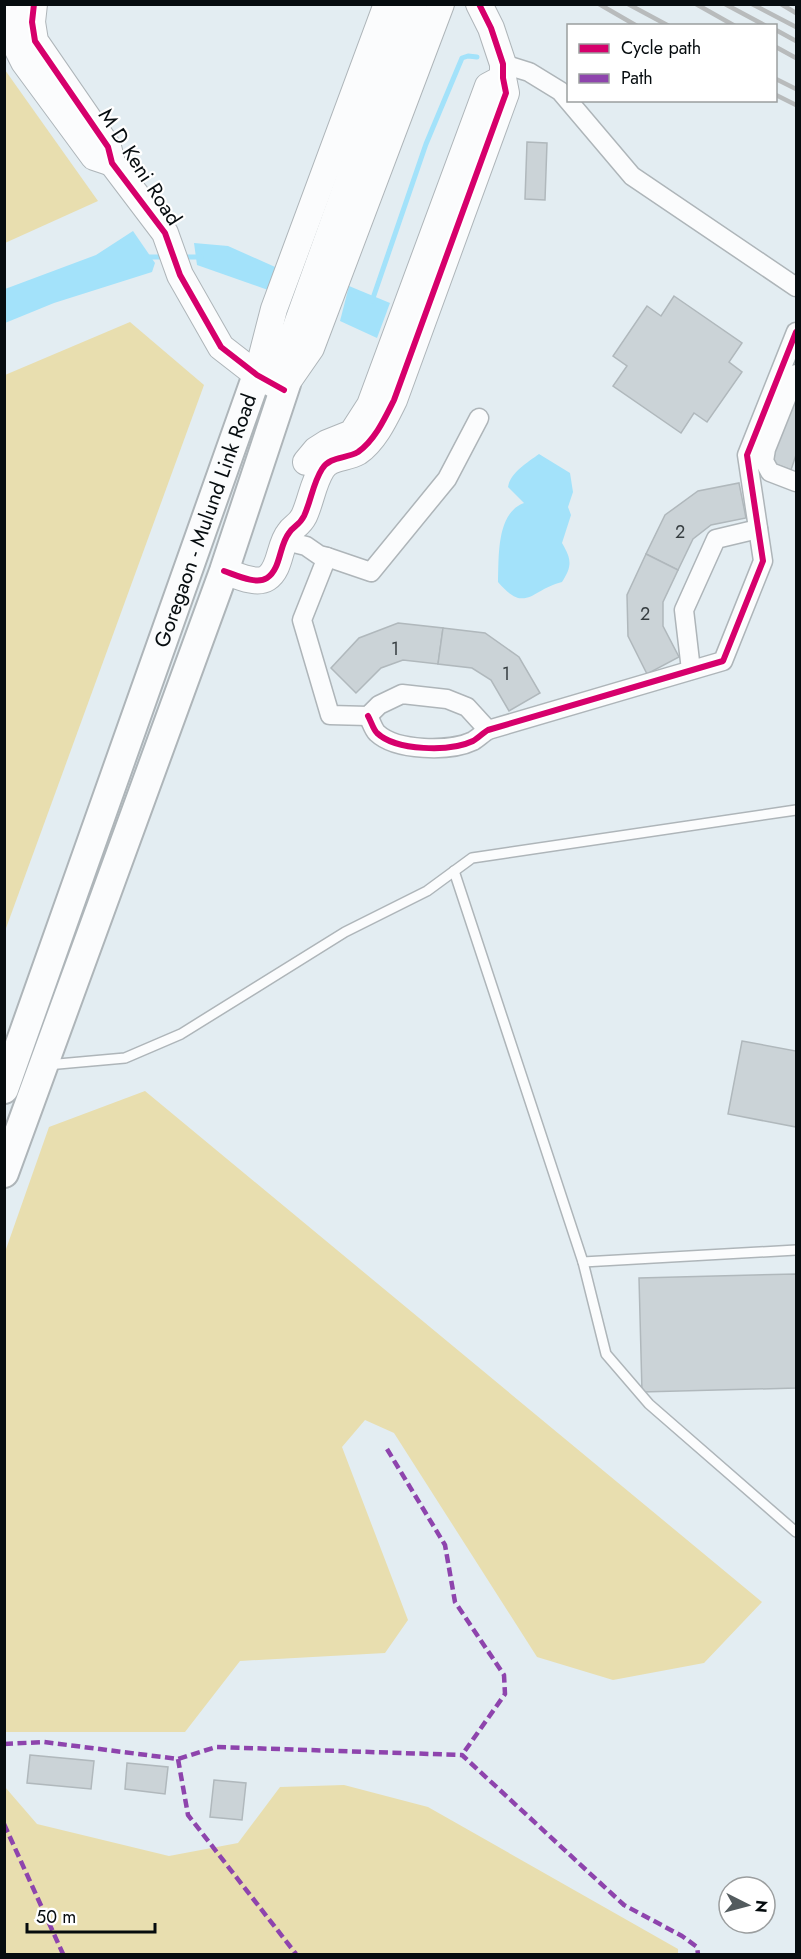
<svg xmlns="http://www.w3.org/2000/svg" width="801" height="1959" font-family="Jost,sans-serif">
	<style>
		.green { fill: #e8deaf }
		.water { fill: #a3e2fa }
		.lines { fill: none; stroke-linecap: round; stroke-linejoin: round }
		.stream { stroke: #a3e2fa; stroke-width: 5 }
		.building { fill: #cbd3d7; stroke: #b0b8bc; stroke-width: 1.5 }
		.lane-casing { stroke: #aeb5b9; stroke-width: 12 }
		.street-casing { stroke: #aeb5b9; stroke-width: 21 }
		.secondary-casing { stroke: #aeb5b9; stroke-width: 28 }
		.primary-casing { stroke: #aeb5b9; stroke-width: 32 }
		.lane { stroke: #fbfcfd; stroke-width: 9 }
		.street { stroke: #fbfcfd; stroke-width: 18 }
		.secondary { stroke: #fbfcfd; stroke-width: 26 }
		.primary { stroke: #fbfcfd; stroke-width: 28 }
		.rail { stroke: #b8bbbc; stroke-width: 4.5 }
		.quiet { stroke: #8e44ad; stroke-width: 4.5; stroke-dasharray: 9 4.5; stroke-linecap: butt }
		.cycleway-casing { stroke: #fff; stroke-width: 10 }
		.cycleway { stroke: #d6006c; stroke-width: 6 }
		.labels { text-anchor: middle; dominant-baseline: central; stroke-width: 4.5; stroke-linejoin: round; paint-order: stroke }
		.number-label { font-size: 18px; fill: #373e41 }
		.street-label { font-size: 21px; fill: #060c0f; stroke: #fff }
	</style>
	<rect width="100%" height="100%" fill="#e3edf2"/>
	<!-- green -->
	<g class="green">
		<polygon points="5,70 98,201 5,243 4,243"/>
		<polygon points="130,322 204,385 5,931 5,375"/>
		<polygon points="145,1091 762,1602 704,1663 613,1680 537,1657 394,1433 365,1420 342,1447 408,1620 385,1653 240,1661 185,1732 5,1732 5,1252 49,1127"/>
		<polygon points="344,1785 428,1807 678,1949 678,1954 5,1954 5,1787 37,1824 169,1856 238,1843 280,1787"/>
	</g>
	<!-- water -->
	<g class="water">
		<polygon points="133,231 155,263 152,272 54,303 5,323 5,289 96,255"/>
		<polygon points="194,243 228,246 293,275 285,296 197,265"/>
		<polygon points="349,286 390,303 377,338 340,321"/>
		<path d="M539,454L570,473L573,492L568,507L571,515L562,543C572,560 572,566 562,582C532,589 526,615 498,582C499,558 496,513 524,503L508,487C510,473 528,462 539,454Z"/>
	</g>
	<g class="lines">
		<!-- stream -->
		<g class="stream">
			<polyline points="144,257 165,257"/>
			<polyline points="180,257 201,257"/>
			<polyline points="372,301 426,144 462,58 468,56 477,57"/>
		</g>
	</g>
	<!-- building -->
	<g class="building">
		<polygon points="527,142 547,143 545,200 525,199"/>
		<polygon points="674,296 742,343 729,362 742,372 707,422 694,413 681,433 613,386 627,366 613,356 647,306 661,316"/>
		<polygon points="796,396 796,455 791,470 768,461"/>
		<polygon points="739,483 746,518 711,525 693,539 678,570 646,554 665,515 698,491"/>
		<polygon points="646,554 678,570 663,602 663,626 679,657 647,674 628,636 627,595"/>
		<polygon points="398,623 443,628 438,664 403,660 381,668 356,693 331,668 359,638"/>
		<polygon points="443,628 485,633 519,657 540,693 509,711 491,680 472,668 438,664"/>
		<polygon points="742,1041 796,1051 796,1127 728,1114"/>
		<polygon points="796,1274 796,1388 642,1392 639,1278"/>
		<polygon points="30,1755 94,1761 91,1789 27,1783"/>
		<polygon points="127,1763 168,1767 165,1794 125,1789"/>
		<polygon points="214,1780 246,1783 242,1820 210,1817"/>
	</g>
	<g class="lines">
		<defs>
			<g id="lane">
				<polyline points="454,871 583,1262 606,1354 649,1404 796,1532"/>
				<polyline points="47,1065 125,1058 181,1034 345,932 427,891 472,858 796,810"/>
				<polyline points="583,1262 796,1250"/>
			</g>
			<g id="street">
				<polyline points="503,64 529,72 560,91 632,176 796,287"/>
				<polyline points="796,374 766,449 764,461 770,472 796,482"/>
				<polyline points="286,541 306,546 319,555 327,557 302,620 330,715 368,716 379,705 402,694 447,699 467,707 488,730"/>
				<polyline points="327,557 371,572 447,479 479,418"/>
				<polyline points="691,670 684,610 716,539 758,529"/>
				<path d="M368,716C371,721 373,729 377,733C396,751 450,752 473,741C478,738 483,733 488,730L723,661L763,561L747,455L796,332"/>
			</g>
			<g id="secondary">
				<polyline points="13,4 12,19 14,42 24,62 94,157 112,163"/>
				<polyline points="34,4 32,22 35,41 108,147 112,163 165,233 180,275 221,347 257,375 284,390"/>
				<polyline points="257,375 274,309 387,4"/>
				<polyline points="286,384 311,348 441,4"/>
				<polyline points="306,462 316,450 327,443 352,433 370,405 488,86 503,78"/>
				<path d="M224,571C236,575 256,585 267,578C281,569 279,545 289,533C293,526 299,526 304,516C311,501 313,483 322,469C330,456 346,459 358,452C375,440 385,418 394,400L506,93L503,78V64L491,28L479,4"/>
			</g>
			<g id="primary">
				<path id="s1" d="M4,1089L257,375L282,350L293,335"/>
				<polyline points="4,1173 224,571 286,384 296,330 413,4"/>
			</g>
		</defs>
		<!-- lane casing -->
		<use href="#lane" class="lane-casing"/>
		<!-- street casing -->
		<use href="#street" class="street-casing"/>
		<!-- secondary casing -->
		<use href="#secondary" class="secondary-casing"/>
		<!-- primary casing -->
		<use href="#primary" class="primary-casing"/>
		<!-- lane -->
		<use href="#lane" class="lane"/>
		<!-- street -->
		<use href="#street" class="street"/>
		<!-- secondary -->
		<use href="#secondary" class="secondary"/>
		<!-- primary -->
		<use href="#primary" class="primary"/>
		<!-- rail -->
		<g class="rail">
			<polyline points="599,4 637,26"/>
			<polyline points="628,4 669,26"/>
			<polyline points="696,4 735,26"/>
			<polyline points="725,4 766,26"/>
			<polyline points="752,4 796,27"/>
			<polyline points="781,4 796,13"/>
			<polyline points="776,30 796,41"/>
			<polyline points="776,47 796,58"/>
			<polyline points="776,79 796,89"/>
			<polyline points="776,95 796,105"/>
		</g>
		<!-- quiet -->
		<g class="quiet">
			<polyline points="387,1449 445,1545 455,1602 504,1675 505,1694 462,1755"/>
			<polyline points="4,1744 44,1742 178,1759 216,1747 462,1755 624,1905 682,1936 697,1947 698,1954"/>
			<polyline points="178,1759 188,1815 296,1954"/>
			<polyline points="4,1824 63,1954"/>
		</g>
		<defs>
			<g id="cycleway">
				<polyline points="34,4 32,22 35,41 108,147 112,163 165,233 180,275 221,347 257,375 284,390"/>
				<path d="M224,571C236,575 256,585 267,578C281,569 279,545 289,533C293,526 299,526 304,516C311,501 313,483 322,469C330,456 346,459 358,452C375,440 385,418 394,400L506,93L503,78V64L491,28L479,4"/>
				<path d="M368,716C371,721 373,729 377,733C396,751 450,752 473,741C478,738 483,733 488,730L723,661L763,561L747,455L796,332"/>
			</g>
		</defs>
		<!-- cycleway casing -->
		<use href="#cycleway" class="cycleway-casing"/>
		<!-- cycleway -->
		<use href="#cycleway" class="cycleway"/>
	</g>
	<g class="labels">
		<!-- number labels -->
		<g class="number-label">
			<text x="680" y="532">2</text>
			<text x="645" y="614">2</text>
			<text x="395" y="649">1</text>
			<text x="506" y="674">1</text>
		</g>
		<!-- street labels -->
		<g class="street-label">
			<text transform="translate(140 167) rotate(57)">M D Keni Road</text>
			<text stroke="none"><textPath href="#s1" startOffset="603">Goregaon - Mulund Link Road</textPath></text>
		</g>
	</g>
	<!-- border -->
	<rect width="801" height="1959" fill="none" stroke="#060c0f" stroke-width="12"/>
	<!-- legend -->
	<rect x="567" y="24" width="210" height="78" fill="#ffffff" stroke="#9b9e9f" stroke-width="1.5"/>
	<rect x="579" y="44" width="30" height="9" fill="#d6006c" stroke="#9b9e9f" stroke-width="1.5"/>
	<text x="621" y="54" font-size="18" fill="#060c0f">Cycle path</text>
	<rect x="579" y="74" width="30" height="9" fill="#8e44ad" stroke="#9b9e9f" stroke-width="1.5"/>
	<text x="621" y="84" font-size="18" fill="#060c0f">Path</text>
	<!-- north arrow -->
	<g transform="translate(747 1905) rotate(96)"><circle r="28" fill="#ffffff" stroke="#9b9e9f" stroke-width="1.5"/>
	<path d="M0-4.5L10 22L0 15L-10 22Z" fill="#535b5e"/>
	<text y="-9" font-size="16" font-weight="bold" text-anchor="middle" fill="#060c0f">N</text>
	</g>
	<!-- scale -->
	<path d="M27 1923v9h128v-9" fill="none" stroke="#060c0f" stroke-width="3"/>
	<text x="36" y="1923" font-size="18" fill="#060c0f" stroke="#ffffff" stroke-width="4.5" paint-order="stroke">50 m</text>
</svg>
